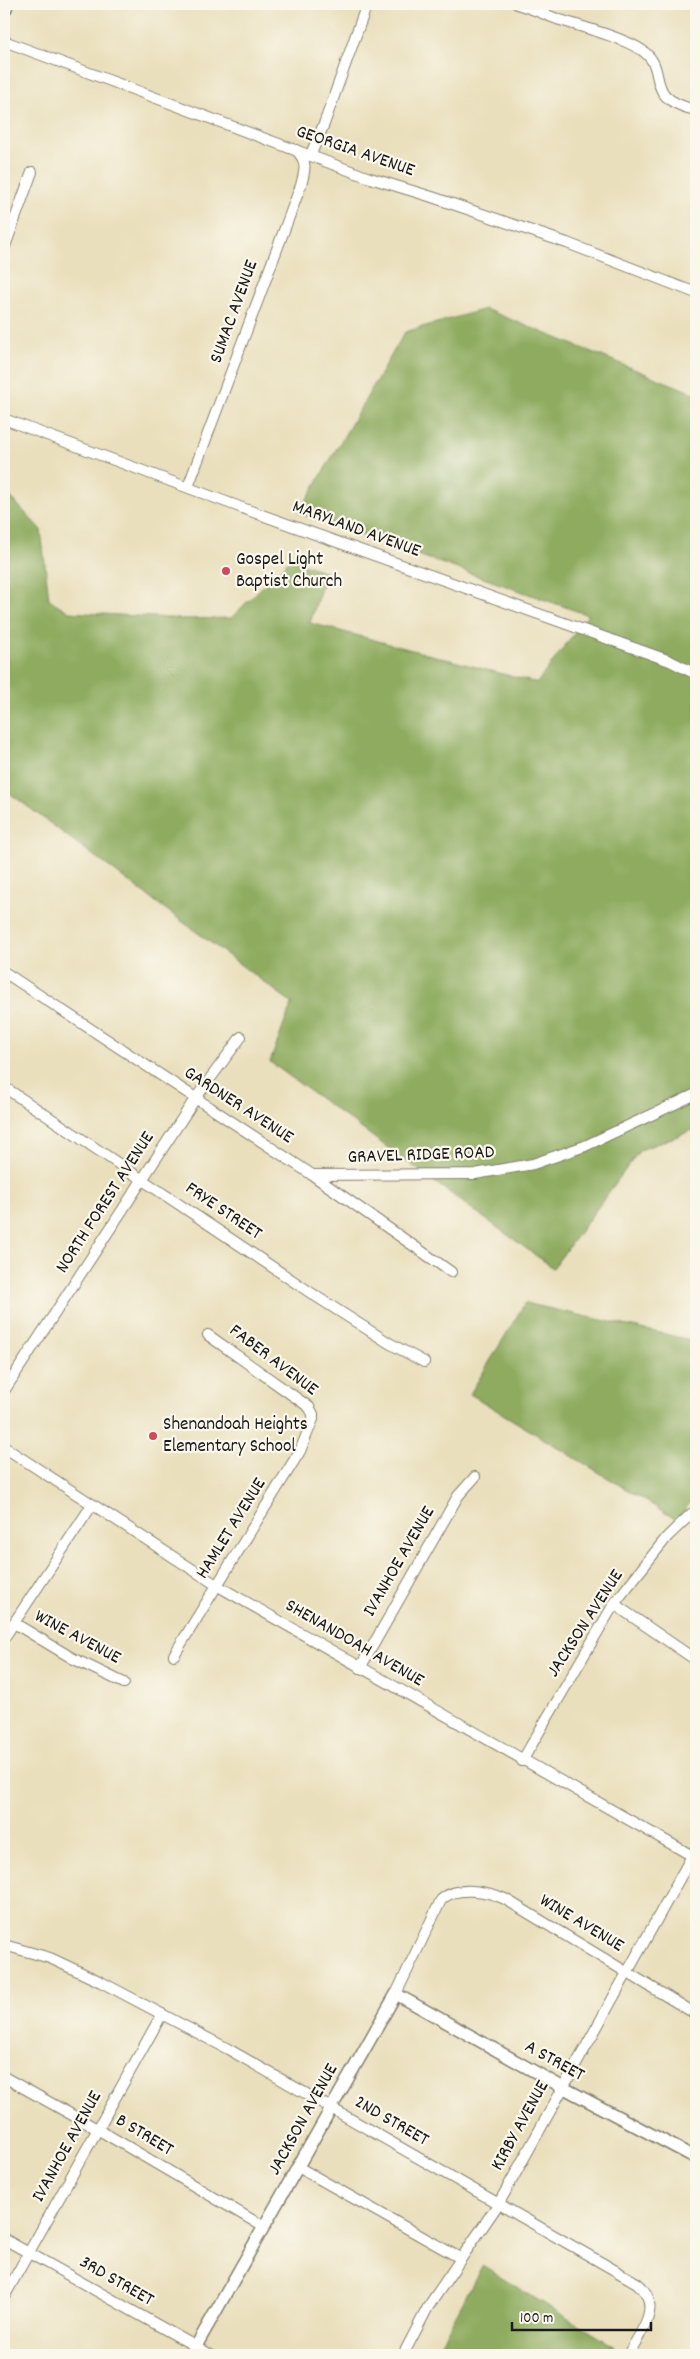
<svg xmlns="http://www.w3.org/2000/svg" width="700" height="2359" font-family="Dekko,sans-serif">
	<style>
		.forest { fill: #8eab5e; stroke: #55643d }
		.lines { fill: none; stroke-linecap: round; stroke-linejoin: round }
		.minor-casing { stroke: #827e6c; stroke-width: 12 }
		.tertiary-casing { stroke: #827e6c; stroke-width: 14 }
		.primary-casing { stroke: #827e6c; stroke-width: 18 }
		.minor { stroke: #fff; stroke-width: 10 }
		.tertiary { stroke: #fff; stroke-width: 11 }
		.primary { stroke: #fff; stroke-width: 15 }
		.poi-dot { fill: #d1495b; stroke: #fbf7ec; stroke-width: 2 }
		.labels { text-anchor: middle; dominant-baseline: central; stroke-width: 4.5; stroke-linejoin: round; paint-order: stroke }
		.street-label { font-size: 19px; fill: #1c1c1c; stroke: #fbf7ec }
		.poi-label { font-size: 19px; fill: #1c1c1c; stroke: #fbf7ec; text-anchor: start }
	</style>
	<rect width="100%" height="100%" fill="#fbf7ec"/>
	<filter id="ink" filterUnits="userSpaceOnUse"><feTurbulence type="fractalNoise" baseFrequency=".02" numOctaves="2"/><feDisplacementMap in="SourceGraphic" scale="10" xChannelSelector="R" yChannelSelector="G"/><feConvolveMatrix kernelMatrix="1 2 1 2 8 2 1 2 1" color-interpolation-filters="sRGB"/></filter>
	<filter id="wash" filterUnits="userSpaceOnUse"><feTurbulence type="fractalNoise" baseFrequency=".0096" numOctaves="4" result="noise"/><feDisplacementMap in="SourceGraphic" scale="20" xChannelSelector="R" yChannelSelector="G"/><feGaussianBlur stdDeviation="1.12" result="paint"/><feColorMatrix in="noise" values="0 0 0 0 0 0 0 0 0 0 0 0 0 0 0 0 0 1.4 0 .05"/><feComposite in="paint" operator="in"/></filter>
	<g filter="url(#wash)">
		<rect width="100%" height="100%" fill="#e9dfbc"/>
		<!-- forest -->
		<g class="forest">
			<polygon points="485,309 696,394 696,1129 640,1150 553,1268 270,1062 292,1003 4,789 4,490 41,530 49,599 69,612 187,619 231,618 290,559 326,572 310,623 537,683 588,615 299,513 405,332"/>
			<polygon points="525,1303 696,1341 696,1495 677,1520 470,1394"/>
			<polygon points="482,2266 614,2346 609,2355 434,2355"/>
		</g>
	</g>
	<g filter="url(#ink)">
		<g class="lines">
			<defs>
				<g id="minor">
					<path d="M517,4C531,8 544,14 557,19C579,26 625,38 643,51C670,71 641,97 695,110"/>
					<polyline points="4,41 367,177 432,197 567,243 696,293"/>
					<polyline points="310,156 324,124 367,4"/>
					<polyline points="4,249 32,172"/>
					<polyline points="4,419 245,509 670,661 696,674"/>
					<path d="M188,487L301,185C305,171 308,161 296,150"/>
					<polyline points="4,972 311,1174 451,1272"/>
					<polyline points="4,1087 317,1297 389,1343 424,1362"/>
					<polyline points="312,1175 475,1174 533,1164 585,1146 696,1094"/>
					<polyline points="4,1391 195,1099 241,1037"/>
					<polyline points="4,1447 218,1586 696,1858"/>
					<polyline points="614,1604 696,1660"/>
					<polyline points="14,1623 72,1658 124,1683"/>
					<polyline points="4,1638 92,1505"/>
					<polyline points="174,1655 300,1451 313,1419 313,1414 309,1407 208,1335"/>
					<polyline points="360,1668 458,1496 475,1477"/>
					<polyline points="522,1761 614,1604 667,1537 691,1514"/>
					<path d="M4,1945L50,1958L101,1982L228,2049L637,2283C664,2305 641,2331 628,2355"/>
					<path d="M396,1994L441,1900C456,1885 488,1891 505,1899L696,2014"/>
					<polyline points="4,2077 99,2130 264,2227"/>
					<polyline points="298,2167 460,2258"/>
					<polyline points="4,2239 211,2355"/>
					<polyline points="4,2297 162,2014"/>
					<polyline points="403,2355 428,2307 499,2203 692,1856"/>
				</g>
				<polyline id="tertiary" points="191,2355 396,1994 562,2087 696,2158"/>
				<polyline id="primary" points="4,8 5,4"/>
			</defs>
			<!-- minor casing -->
			<use href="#minor" class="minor-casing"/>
			<!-- tertiary casing -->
			<use href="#tertiary" class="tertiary-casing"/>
			<!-- primary casing -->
			<use href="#primary" class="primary-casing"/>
			<!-- minor -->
			<use href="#minor" class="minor"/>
			<!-- tertiary -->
			<use href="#tertiary" class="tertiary"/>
			<!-- primary -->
			<use href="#primary" class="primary"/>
		</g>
	</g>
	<!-- markers -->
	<g class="poi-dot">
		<circle cx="226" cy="571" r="5"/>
		<circle cx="153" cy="1436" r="5"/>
	</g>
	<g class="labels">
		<!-- street labels -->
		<g class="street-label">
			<text transform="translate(355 152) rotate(19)">GEORGIA AVENUE</text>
			<text transform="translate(235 312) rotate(-70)">SUMAC AVENUE</text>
			<text transform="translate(356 530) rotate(20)">MARYLAND AVENUE</text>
			<text transform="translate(238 1106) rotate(33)">GARDNER AVENUE</text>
			<text transform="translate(421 1156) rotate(-2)">GRAVEL RIDGE ROAD</text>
			<text transform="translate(106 1203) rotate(-57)">NORTH FOREST AVENUE</text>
			<text transform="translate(223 1212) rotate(34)">FRYE STREET</text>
			<text transform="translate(273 1361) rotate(37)">FABER AVENUE</text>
			<text transform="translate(232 1529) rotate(-58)">HAMLET AVENUE</text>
			<text transform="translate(400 1562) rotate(-60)">IVANHOE AVENUE</text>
			<text transform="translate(586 1624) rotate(-57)">JACKSON AVENUE</text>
			<text transform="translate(77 1638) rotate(28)">WINE AVENUE</text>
			<text transform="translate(354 1644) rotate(30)">SHENANDOAH AVENUE</text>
			<text transform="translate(581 1924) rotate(31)">WINE AVENUE</text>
			<text transform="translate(554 2062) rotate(29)">A STREET</text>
			<text transform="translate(304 2120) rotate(-61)">JACKSON AVENUE</text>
			<text transform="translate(391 2122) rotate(30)">2ND STREET</text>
			<text transform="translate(521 2126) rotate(-61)">KIRBY AVENUE</text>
			<text transform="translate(144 2136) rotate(31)">B STREET</text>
			<text transform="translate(68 2147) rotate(-61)">IVANHOE AVENUE</text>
			<text transform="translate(116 2282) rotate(30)">3RD STREET</text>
		</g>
		<!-- poi labels -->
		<g class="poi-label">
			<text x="236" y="560">Gospel Light<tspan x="236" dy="22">Baptist Church</tspan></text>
			<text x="163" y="1425">Shenandoah Heights<tspan x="163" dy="22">Elementary School</tspan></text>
		</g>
	</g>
	<!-- margin -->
	<rect width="700" height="2359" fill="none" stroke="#fbf7ec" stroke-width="20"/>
	<!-- scale -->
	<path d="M512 2322v8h139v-8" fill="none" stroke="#1c1c1c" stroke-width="2.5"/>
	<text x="520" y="2322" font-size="15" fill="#1c1c1c" stroke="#fbf7ec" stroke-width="4" paint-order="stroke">100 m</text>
</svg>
